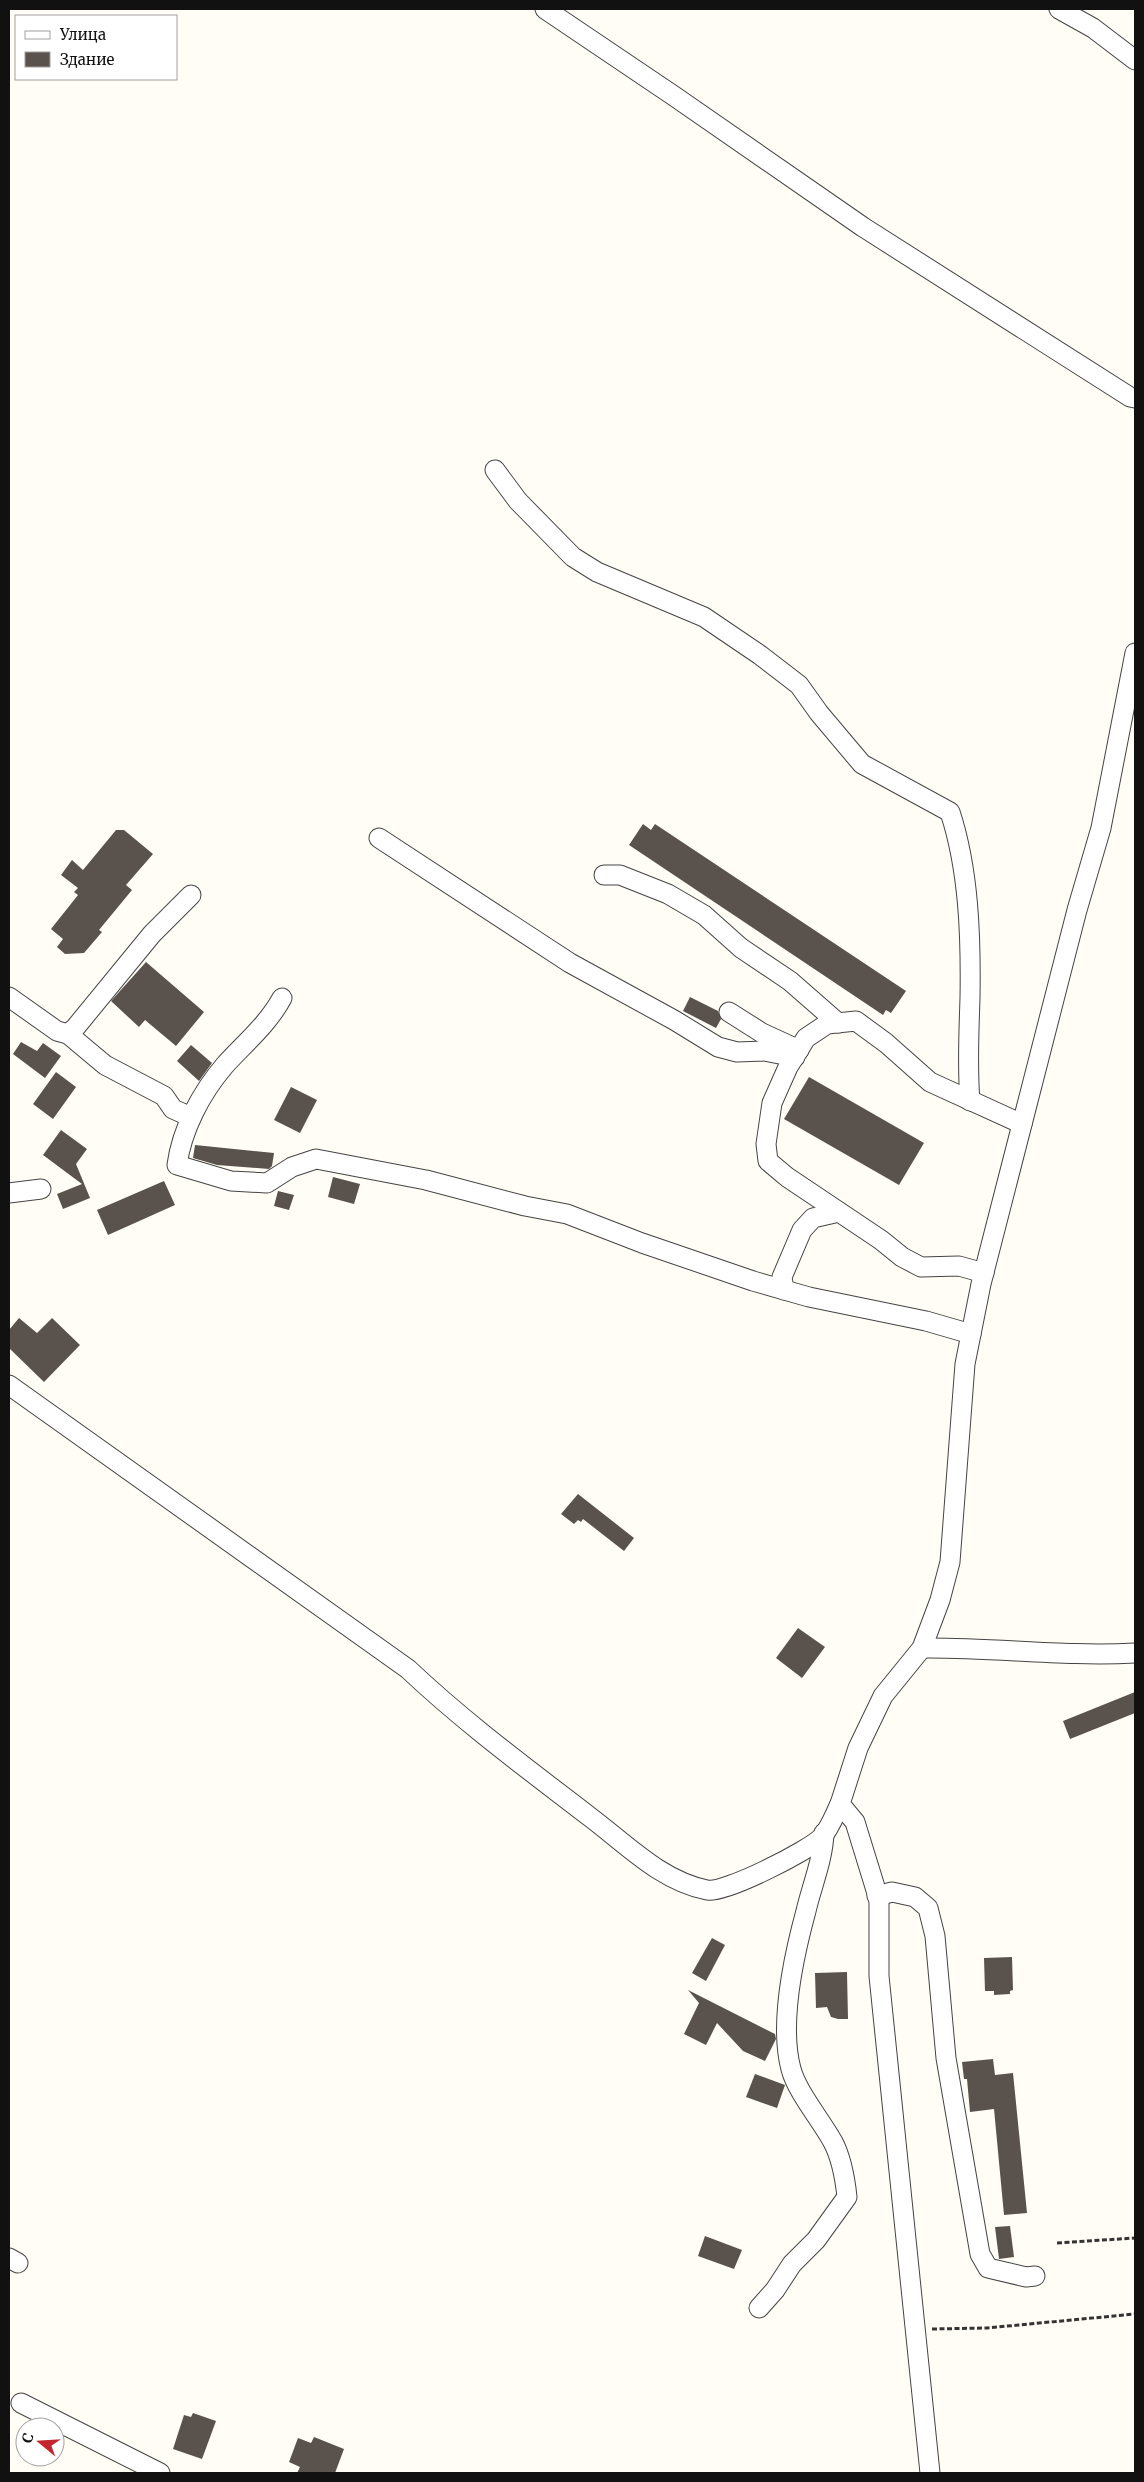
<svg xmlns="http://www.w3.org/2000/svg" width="1144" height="2482" font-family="Merriweather,serif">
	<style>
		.building { fill: #5a524d }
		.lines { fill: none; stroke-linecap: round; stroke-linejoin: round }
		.minor-casing { stroke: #444; stroke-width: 21 }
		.path { stroke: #333; stroke-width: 3; stroke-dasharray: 5 2.5; stroke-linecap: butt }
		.minor { stroke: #fff; stroke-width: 19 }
	</style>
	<rect width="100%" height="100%" fill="#fffdf5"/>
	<!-- building -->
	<g class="building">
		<polygon points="643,824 651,830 655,824 906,991 891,1013 886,1010 883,1015 629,845"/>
		<polygon points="116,830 124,830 153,854 126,885 132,890 99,930 102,932 84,953 65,954 57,947 63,939 51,929 78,895 74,892 78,888 61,875 72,860 83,870"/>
		<polygon points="146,962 204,1012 176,1046 145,1020 139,1027 111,1001"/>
		<polygon points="690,997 718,1011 721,1019 716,1028 683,1011"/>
		<polygon points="21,1042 37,1051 43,1043 61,1056 45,1078 13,1054"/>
		<polygon points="191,1045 212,1063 199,1081 177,1061"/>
		<polygon points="56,1072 76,1087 53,1119 33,1104"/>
		<polygon points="809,1077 924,1143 899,1185 784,1119"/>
		<polygon points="291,1087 317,1100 300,1133 274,1120"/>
		<polygon points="61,1130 87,1149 76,1164 90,1198 63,1209 57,1194 82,1184 43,1155"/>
		<polygon points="195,1145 274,1153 272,1166 269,1169 217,1165 193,1158"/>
		<polygon points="333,1177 360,1184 354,1204 328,1197"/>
		<polygon points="164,1181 175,1205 108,1235 97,1210"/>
		<polygon points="278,1191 294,1195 289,1210 274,1206"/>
		<polygon points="19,1318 37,1333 52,1318 80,1345 44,1382 9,1348 9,1330"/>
		<polygon points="578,1494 634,1538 624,1551 583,1519 581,1522 578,1520 574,1524 561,1514"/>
		<polygon points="798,1628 825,1647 802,1678 776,1658"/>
		<polygon points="1135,1692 1135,1713 1070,1739 1063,1721"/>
		<polygon points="712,1938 725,1945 706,1981 692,1973"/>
		<polygon points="1012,1957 1013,1990 1010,1991 1010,1994 994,1995 994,1991 985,1991 984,1958"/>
		<polygon points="847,1972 848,2019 838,2019 831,2017 827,2007 816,2008 815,1973"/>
		<polygon points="688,1990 775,2034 776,2039 765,2061 743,2051 717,2023 706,2045 684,2034 699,2003"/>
		<polygon points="993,2059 995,2075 1013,2073 1027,2213 1004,2215 994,2109 970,2112 967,2079 964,2079 962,2062"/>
		<polygon points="755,2074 785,2085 777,2108 746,2097"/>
		<polygon points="1010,2226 1014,2257 999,2259 995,2227"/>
		<polygon points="705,2236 742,2250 734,2269 698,2256"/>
		<polygon points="193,2413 216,2421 202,2459 173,2449 184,2415 191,2417"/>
		<polygon points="314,2437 344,2449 335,2473 297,2473 300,2467 289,2462 298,2438 311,2443"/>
	</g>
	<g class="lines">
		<defs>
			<g id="minor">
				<polyline points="545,9 674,96 863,227 1130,397 1135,398"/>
				<polyline points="1059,9 1093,28 1135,60"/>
				<path d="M495,470L518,501L573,557L597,572L704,617L760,655L799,685L819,713L862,764L950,812C969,870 971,937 970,998C969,1032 967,1066 970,1101"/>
				<polyline points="379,838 570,963 674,1020 718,1047 737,1052 764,1051 795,1057"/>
				<polyline points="604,875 620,875 668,894 704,915 741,948 790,981 838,1023"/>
				<polyline points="9,997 57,1031 68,1034 105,1065 164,1096 173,1109 191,1117"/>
				<path d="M282,998C268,1024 245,1043 225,1065C201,1093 182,1129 177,1165L231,1181L267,1183L292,1167L316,1159L426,1180L525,1206L567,1214L642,1243L753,1281L809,1297L926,1321L971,1334"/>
				<polyline points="729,1012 762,1033 799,1050"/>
				<polyline points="68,1034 75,1028 152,934 191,895"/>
				<polyline points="9,1193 41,1189"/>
				<polyline points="984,1273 959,1266 921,1267 902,1257 881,1240 787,1177 768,1161 766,1144 772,1103 788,1067 806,1038 827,1024 856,1021 886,1043 930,1082 1022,1124"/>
				<polyline points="784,1290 782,1277 802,1230 813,1218 839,1212"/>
				<path d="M9,1385L408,1669C465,1723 529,1770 590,1817C626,1844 661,1881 707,1890C724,1894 810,1850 822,1837C830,1828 835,1814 840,1804"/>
				<path d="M922,1648C993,1647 1064,1657 1135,1653"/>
				<polyline points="877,1896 892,1892 915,1897 928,1908 935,1936 946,2058 980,2254 988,2268 1026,2277 1035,2276"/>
				<polyline points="9,2258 18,2263"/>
				<path d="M759,2308L775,2290L792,2264L816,2240L847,2197C845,2178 842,2159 833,2142C821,2120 797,2092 791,2069C779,2024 794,1955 806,1911C812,1885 823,1860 824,1833"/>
				<polyline points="21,2403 160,2473"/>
				<polyline points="930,2473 879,1976 879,1900 855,1822 840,1804 858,1748 883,1696 922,1648 940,1600 950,1562 965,1364 981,1284 1077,910 1101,828 1135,653"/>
			</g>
		</defs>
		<!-- minor casing -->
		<use href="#minor" class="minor-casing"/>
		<!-- path -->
		<g class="path">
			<polyline points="1057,2243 1135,2238"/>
			<polyline points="932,2329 987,2328 1135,2314"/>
		</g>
		<!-- minor -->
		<use href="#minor" class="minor"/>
	</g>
	<!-- border -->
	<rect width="1144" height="2482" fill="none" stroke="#111111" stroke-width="20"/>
	<!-- legend -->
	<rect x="15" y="15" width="162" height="65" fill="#ffffff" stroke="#a0a0a0"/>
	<rect x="25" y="31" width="25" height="8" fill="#ffffff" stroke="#a0a0a0"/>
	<text x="60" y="40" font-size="15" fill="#111111">Улица</text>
	<rect x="25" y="52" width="25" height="15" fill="#5a524d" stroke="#a0a0a0"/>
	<text x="60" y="65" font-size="15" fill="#111111">Здание</text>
	<!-- north arrow -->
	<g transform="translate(40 2442) rotate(288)"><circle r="24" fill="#ffffff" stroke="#a0a0a0"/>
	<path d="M0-4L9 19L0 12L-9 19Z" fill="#c4262e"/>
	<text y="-8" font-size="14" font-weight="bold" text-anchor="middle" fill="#111111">С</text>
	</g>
</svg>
